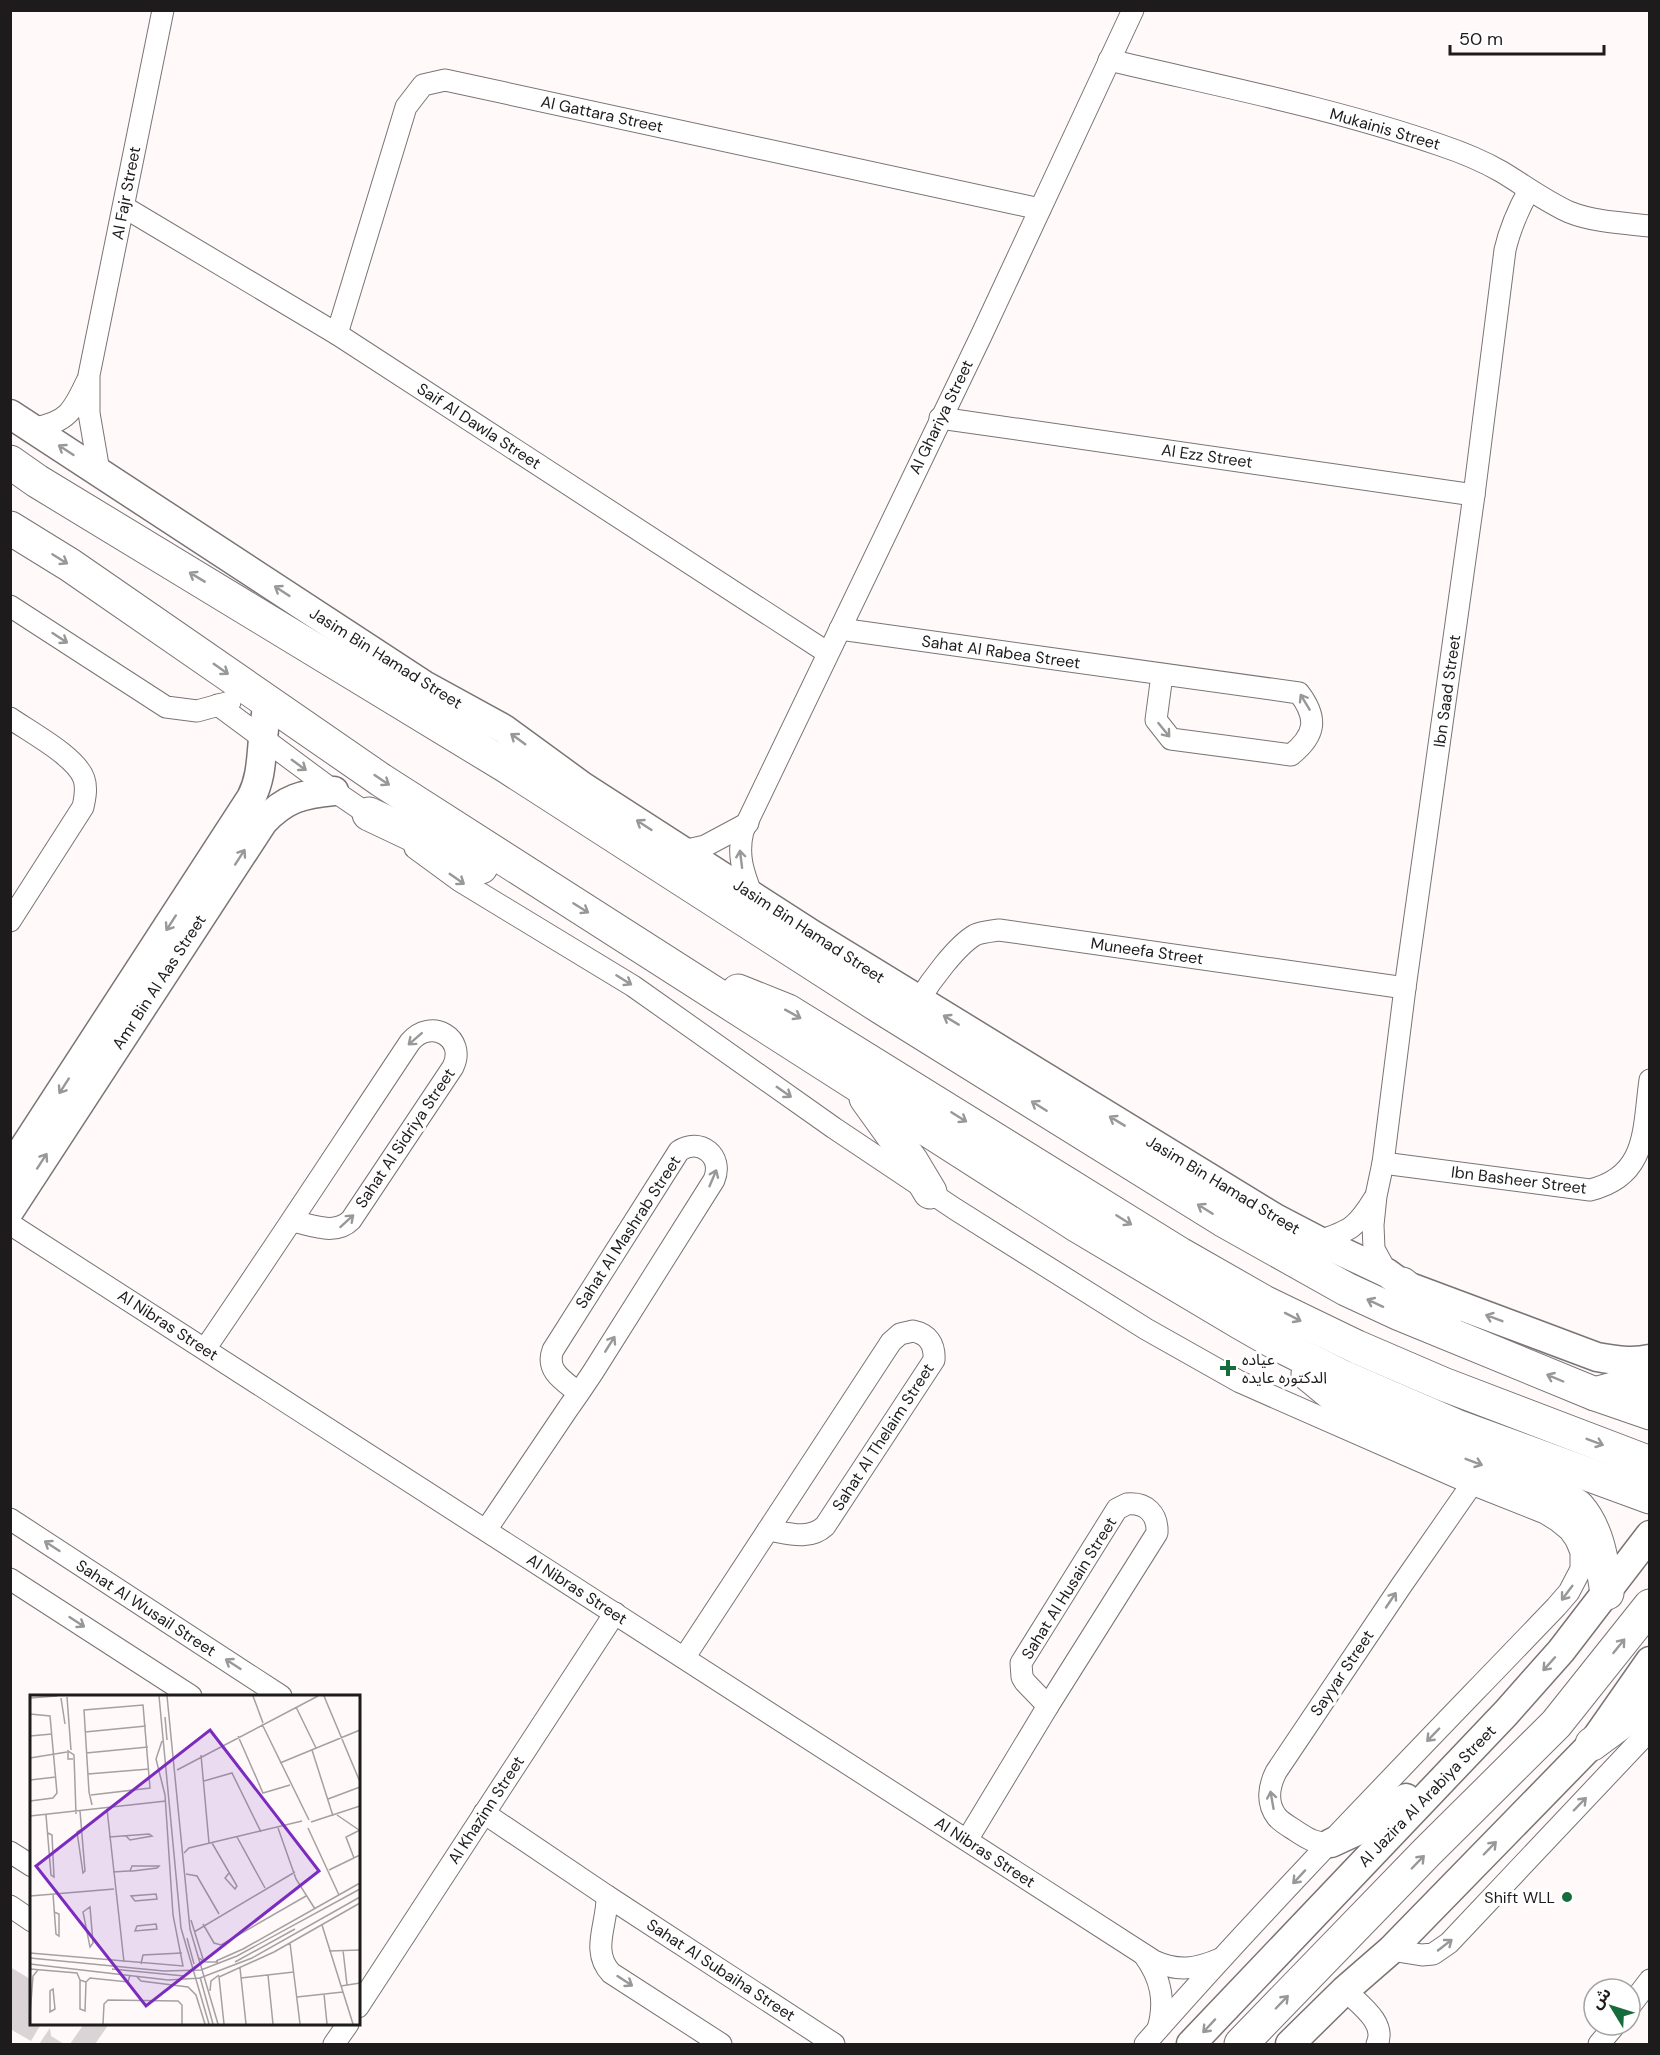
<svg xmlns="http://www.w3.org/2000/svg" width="1660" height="2055" font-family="'DM Sans','Noto Sans Arabic',sans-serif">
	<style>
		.building { fill: #dbd4d6 }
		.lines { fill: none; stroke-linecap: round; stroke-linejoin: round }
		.street-casing { stroke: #7a7475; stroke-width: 23 }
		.secondary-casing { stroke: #7a7475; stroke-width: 31 }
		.primary-casing { stroke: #7a7475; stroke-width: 35 }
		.street { stroke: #fff; stroke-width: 21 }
		.secondary { stroke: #fff; stroke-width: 28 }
		.primary { stroke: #fff; stroke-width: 33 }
		.oneway { stroke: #999898 }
		.poi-dot { fill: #176c3e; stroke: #fff; stroke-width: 2 }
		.labels { text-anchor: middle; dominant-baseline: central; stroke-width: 6; stroke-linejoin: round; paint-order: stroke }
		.street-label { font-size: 16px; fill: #1d1b1b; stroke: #fff }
		.poi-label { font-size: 16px; fill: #1d1b1b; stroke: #fff; text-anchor: start }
		.inset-road { fill: none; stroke: #a5a0a1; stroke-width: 1.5 }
		.view { fill: #7b2cbf; fill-opacity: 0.15; stroke: #7b2cbf; stroke-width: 3 }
		.inset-edge { fill: none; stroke: #1d1b1b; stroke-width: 3 }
	</style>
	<rect width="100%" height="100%" fill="#fff9fa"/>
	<!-- building -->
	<g class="building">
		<polygon points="10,1967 32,1980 32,2024 41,2024 31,2041 10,2029"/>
		<polygon points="84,2024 109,2024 95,2044 70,2044"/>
		<polygon points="50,2028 51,2036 64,2044 39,2044"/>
	</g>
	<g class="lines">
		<defs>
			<g id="street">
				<path d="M1109,60C1219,86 1333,108 1440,145C1461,152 1483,161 1502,172C1525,186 1545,201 1569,212C1594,222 1623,223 1650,226"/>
				<polyline points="124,207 337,334 828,653"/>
				<polyline points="337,334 406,107 423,85 445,80 1040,209"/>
				<polyline points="940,418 1474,495"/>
				<path d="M33,428C67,423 73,411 87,381"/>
				<polyline points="99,471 89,413 89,375 163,10"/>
				<polyline points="10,606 166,707 197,711 230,702"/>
				<path d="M840,629L1299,693C1318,718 1316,735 1291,755L1171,739L1156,720L1162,675"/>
				<polyline points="218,705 334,791 378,821"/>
				<path d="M10,718C30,732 77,757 84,779C87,788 85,798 83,807L10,921"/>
				<path d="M415,848L460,881L633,986L834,1128L955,1209L1146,1329L1240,1382L1472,1484L1545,1513L1558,1521L1569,1530L1576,1540L1581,1552V1569L1569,1592L1556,1607C1418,1751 1277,1894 1145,2044"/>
				<polyline points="683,851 705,846 748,823"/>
				<path d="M752,895C743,872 737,855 743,831L981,336L1133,10"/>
				<path d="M919,1000C930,982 956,946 975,935C981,932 992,931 999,930L1405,988"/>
				<path d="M1383,1163L1590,1190C1648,1176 1643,1129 1650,1080"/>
				<path d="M10,1224L1154,1961C1178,1972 1197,1969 1220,1959"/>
				<path d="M1319,1241C1350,1231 1357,1227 1374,1199"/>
				<path d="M1387,1273L1374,1249L1373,1225L1376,1196L1383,1163L1405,988L1474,495L1505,250C1510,228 1518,210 1529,190"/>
				<path d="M913,1331C928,1334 935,1344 934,1360L825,1526C809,1541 787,1533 768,1530L891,1342L900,1334Z"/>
				<path d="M205,1349C275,1247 342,1144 410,1042C431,1017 467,1038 453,1067L351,1220C335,1236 312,1225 292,1221"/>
				<path d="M1127,1504C1146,1502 1158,1514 1157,1533L1048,1706L1025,1682L1022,1677L1021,1663L1117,1509Z"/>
				<polyline points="10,1519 281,1696"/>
				<path d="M486,1530L569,1407C577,1396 585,1384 593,1372L714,1180C724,1156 700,1137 679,1151L553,1350C545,1371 564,1381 579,1393"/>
				<polyline points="10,1579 191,1696"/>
				<polyline points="684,1658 768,1530"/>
				<polyline points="484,1813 607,1896"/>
				<polyline points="967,1840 1048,1706"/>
				<path d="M1331,1843C1316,1844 1308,1839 1296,1831C1290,1827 1281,1822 1277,1817C1266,1803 1269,1786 1276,1772L1401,1586L1472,1484"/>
				<polyline points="10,1852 32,1866"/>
				<polyline points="10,1906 32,1921"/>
				<polyline points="1391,1950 1422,1955 1433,1954 1449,1943 1650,1730"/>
				<path d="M1144,1955C1161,1978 1166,2001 1158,2029"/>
				<path d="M1345,1990C1359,2004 1387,2023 1377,2044"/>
				<polyline points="1630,2006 1650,1980"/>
				<polyline points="358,2007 615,1613"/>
				<polyline points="334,2044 348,2024"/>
				<path d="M721,2044L611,1973C590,1951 608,1923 607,1896L834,2044"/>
				<polyline points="1599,2044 1615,2025"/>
			</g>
			<g id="secondary">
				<path d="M10,414L424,685L504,729L582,786L813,935L1275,1218L1319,1241L1387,1273L1402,1284L1597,1357C1614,1360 1632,1363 1650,1359"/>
				<path d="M10,1169L251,798C261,779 261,760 263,739C264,726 266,714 268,701"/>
				<path d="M10,1210L263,822C285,798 303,794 334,791"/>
				<polyline points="1331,1843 1370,1825 1406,1798"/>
				<polyline points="1191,2044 1506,1713 1561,1651 1650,1535"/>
				<polyline points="1290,2044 1345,1990 1391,1950 1592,1744 1650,1661"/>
			</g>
			<g id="primary">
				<polyline points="10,462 37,481 506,766 882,1008 1223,1220 1346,1289 1400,1314 1595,1394 1650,1413"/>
				<polyline points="10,528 70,565 381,780 1078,1226 1241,1323 1283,1347 1343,1377 1456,1426 1650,1497"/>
				<polyline points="369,814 481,867"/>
				<polyline points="738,991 788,1011 1180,1254 1264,1302 1357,1347 1443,1384 1650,1463"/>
				<polyline points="866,1098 912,1162 930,1192"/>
				<polyline points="1402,1284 1427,1305 1446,1328"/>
				<path d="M1308,1374C1326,1389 1343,1404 1363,1415C1416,1443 1474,1459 1529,1484C1539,1488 1572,1500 1578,1507C1599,1531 1602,1563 1607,1593"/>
				<polyline points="1595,1394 1650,1379"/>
				<path d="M1592,1744C1612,1729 1633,1715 1650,1695"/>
				<polyline points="1241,2044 1427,1852 1556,1724 1650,1606"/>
			</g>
		</defs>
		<!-- street casing -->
		<use href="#street" class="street-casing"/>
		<!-- secondary casing -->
		<use href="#secondary" class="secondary-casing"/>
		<!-- primary casing -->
		<use href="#primary" class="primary-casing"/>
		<!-- street -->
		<use href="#street" class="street"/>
		<!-- secondary -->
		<use href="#secondary" class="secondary"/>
		<!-- primary -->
		<use href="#primary" class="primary"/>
	</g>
	<!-- one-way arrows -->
	<defs><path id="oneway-shaft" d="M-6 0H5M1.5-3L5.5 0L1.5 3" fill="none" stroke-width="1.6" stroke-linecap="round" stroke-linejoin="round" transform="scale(1.5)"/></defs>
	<g class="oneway">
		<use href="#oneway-shaft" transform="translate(66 450) rotate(-147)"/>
		<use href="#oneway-shaft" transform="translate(60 559) rotate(32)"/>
		<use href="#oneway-shaft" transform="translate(197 577) rotate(-149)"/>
		<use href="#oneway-shaft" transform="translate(282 591) rotate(-147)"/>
		<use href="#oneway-shaft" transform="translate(60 638) rotate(33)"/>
		<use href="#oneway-shaft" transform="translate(221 669) rotate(35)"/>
		<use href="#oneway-shaft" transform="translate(1305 702) rotate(-121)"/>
		<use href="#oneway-shaft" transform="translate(1164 730) rotate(51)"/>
		<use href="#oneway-shaft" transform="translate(518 739) rotate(-144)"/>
		<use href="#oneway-shaft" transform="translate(299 765) rotate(36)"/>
		<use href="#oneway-shaft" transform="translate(382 780) rotate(34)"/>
		<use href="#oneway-shaft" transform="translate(644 825) rotate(-147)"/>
		<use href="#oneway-shaft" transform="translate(240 857) rotate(-57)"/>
		<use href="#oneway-shaft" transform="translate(741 859) rotate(-97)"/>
		<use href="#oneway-shaft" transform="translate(457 879) rotate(35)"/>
		<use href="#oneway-shaft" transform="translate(581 908) rotate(32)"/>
		<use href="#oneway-shaft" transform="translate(171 923) rotate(123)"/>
		<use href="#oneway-shaft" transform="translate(624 980) rotate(32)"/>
		<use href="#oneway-shaft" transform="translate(793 1014) rotate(29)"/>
		<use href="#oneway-shaft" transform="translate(951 1020) rotate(-149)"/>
		<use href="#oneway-shaft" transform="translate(415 1039) rotate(139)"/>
		<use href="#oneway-shaft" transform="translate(64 1086) rotate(123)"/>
		<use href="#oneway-shaft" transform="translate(784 1092) rotate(35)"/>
		<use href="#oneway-shaft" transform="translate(1039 1106) rotate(-148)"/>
		<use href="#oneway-shaft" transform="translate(959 1117) rotate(32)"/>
		<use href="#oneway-shaft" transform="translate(1117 1121) rotate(-149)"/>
		<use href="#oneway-shaft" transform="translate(42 1161) rotate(-57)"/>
		<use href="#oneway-shaft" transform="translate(713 1178) rotate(-67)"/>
		<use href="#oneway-shaft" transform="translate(1205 1209) rotate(-148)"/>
		<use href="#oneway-shaft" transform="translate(1124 1220) rotate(32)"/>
		<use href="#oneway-shaft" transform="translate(347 1221) rotate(-42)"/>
		<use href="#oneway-shaft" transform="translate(1375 1303) rotate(-155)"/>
		<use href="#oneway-shaft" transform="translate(1293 1317) rotate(27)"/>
		<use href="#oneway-shaft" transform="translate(1494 1318) rotate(-159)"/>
		<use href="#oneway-shaft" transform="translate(610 1344) rotate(-58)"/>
		<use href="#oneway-shaft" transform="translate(1555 1378) rotate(-157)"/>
		<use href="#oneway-shaft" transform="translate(1595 1442) rotate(21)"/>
		<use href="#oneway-shaft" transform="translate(1474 1462) rotate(21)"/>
		<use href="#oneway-shaft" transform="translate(52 1546) rotate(-147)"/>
		<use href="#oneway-shaft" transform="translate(1567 1593) rotate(127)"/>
		<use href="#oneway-shaft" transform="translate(1391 1600) rotate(-56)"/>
		<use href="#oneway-shaft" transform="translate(77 1622) rotate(33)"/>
		<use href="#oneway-shaft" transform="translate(1619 1646) rotate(-51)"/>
		<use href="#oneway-shaft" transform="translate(233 1664) rotate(-147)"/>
		<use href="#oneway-shaft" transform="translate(1549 1664) rotate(132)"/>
		<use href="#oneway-shaft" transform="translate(1433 1735) rotate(134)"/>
		<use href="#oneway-shaft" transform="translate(1272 1800) rotate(-100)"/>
		<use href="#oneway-shaft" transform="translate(1580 1804) rotate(-46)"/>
		<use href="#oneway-shaft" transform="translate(1490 1848) rotate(-46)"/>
		<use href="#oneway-shaft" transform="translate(1418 1862) rotate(-46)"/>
		<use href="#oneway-shaft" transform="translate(1299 1877) rotate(133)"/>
		<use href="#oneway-shaft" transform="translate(1445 1945) rotate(-38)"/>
		<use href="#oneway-shaft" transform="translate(625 1981) rotate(33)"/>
		<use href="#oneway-shaft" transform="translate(1282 2002) rotate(-46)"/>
		<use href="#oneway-shaft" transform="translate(1209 2026) rotate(133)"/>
	</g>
	<!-- markers -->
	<g class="poi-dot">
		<path d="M1225 1359h6v6h6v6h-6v6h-6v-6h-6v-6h6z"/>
		<circle cx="1567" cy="1897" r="6"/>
	</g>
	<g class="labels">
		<!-- street labels -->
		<g class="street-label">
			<text transform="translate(602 114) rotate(12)">Al Gattara Street</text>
			<text transform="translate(1385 129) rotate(16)">Mukainis Street</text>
			<text transform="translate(126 193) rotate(-79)">Al Fajr Street</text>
			<text transform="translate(941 417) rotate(-64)">Al Ghariya Street</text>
			<text transform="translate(479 426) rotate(33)">Saif Al Dawla Street</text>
			<text transform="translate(1207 456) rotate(8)">Al Ezz Street</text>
			<text transform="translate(1001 652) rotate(8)">Sahat Al Rabea Street</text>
			<text transform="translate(386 658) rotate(32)">Jasim Bin Hamad Street</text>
			<text transform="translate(1447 691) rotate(-82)">Ibn Saad Street</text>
			<text transform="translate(809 931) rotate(33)">Jasim Bin Hamad Street</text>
			<text transform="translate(1147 951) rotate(8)">Muneefa Street</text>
			<text transform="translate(159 982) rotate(-57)">Amr Bin Al Aas Street</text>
			<text transform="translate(405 1138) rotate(-56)">Sahat Al Sidriya Street</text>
			<text transform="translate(1519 1180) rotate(7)">Ibn Basheer Street</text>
			<text transform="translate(1223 1185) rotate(31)">Jasim Bin Hamad Street</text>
			<text transform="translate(628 1232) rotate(-57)">Sahat Al Mashrab Street</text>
			<text transform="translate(168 1325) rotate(33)">Al Nibras Street</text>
			<text transform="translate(883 1437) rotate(-57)">Sahat Al Thelaim Street</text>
			<text transform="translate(1069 1588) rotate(-58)">Sahat Al Husain Street</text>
			<text transform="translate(577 1589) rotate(33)">Al Nibras Street</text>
			<text transform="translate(146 1608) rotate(33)">Sahat Al Wusail Street</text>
			<text transform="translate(1342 1673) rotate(-56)">Sayyar Street</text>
			<text transform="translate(1427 1796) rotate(-46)">Al Jazira Al Arabiya Street</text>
			<text transform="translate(486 1810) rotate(-57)">Al Khazinn Street</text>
			<text transform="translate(985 1852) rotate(33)">Al Nibras Street</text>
			<text transform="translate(721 1970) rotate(33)">Sahat Al Subaiha Street</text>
		</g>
		<!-- poi labels -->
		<g class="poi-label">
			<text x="1242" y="1359">عياده<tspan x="1242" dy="18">الدكتوره عايده</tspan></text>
			<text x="1555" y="1897" text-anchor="end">Shift WLL</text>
		</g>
	</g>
	<!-- overview -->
	<g transform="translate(30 1695)">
		<rect width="330" height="330" fill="#fff9fa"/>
		<path class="inset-road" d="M129,1L151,233L179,329M137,1L160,234L188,329M223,1L233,28M294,1L330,87M37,2L41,55M0,3L27,1M31,3L35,29M266,12L286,53M0,19L20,21L27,98L23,103L0,106M135,22L137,45M232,29L279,125M55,37L116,31M0,41L22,39M208,41L233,98L260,90M132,46L126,64L135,100M282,55L303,121M56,58L118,52M171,60L179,148M0,63L37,57M43,64H38V56L44,60L46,119M250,68L330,35M147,75L288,1M58,79L119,74M0,85L26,82M174,86L202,78L231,137M61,100L120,93L113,10L54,15L59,97L62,110M298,104L330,92M77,114L94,267M50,116L55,176L53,178L47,137L52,134M16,120L21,180L24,182L22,140L18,138M307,120L329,135M0,121L136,106M281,127L330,111M248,133L266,184L285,214M278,133L309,200M79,142L119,139L122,141L100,145L96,141M207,142L235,193M182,148L207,191L205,194L195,183L199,178M154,158L159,153L272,126M324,163L316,142L330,135M299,175L330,160M83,177L98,176H103L127,173L129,171H102L100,176M156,179L167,181L189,219M23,199L26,239L29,241V219L24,217M126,199L127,204L105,206L101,201ZM0,201L84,194M60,212L63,248L60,252L53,217ZM161,225L173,264M126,229L127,234L105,236L107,231ZM173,229L184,248L191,250L276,201M292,230L323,329M164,237L265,177M157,243L164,269M260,248L270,329M313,255L317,290M299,256L330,255M0,258L153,271L143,220L135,100M0,263L134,276L171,275L207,261L330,194M169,263L175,267H188M186,266L213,254L330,188M205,267L265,234M0,269L138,285L170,283L222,263L330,202M111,269L113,260L152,258M210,273L216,329M0,274L47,278L50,285M82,274L154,281M238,280L243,329M107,282L111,286L158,292L166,300L175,329M170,282L183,329M211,283L264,277M50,285L56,287L55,316L50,314ZM56,287L60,283L98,287L100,280M311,291L330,288M23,294L25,314L20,317V296ZM180,296L181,286L189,280M294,299L297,329M267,302L313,297M0,320L3,281L8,275M73,329L74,309L78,305L148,306L152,310V329M194,329L189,282L244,257L330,208"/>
		<path class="view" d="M180,35L289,176L116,311L6,171Z"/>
		<rect width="330" height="330" class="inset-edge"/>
	</g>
	<!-- border -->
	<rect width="1660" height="2055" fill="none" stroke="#1d1b1b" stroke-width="24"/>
	<!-- north arrow -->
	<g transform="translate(1612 2007) rotate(308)"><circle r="28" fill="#ffffff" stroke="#a5a4a4" stroke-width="1.5"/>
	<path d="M0-4.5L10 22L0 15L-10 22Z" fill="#176c3e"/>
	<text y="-9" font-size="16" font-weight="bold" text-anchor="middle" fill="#1d1b1b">ش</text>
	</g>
	<!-- scale -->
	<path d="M1450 45v9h154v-9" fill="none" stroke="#1d1b1b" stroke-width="3"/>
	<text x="1459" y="45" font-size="18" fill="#1d1b1b" stroke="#ffffff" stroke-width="4.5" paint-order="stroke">50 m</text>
</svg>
